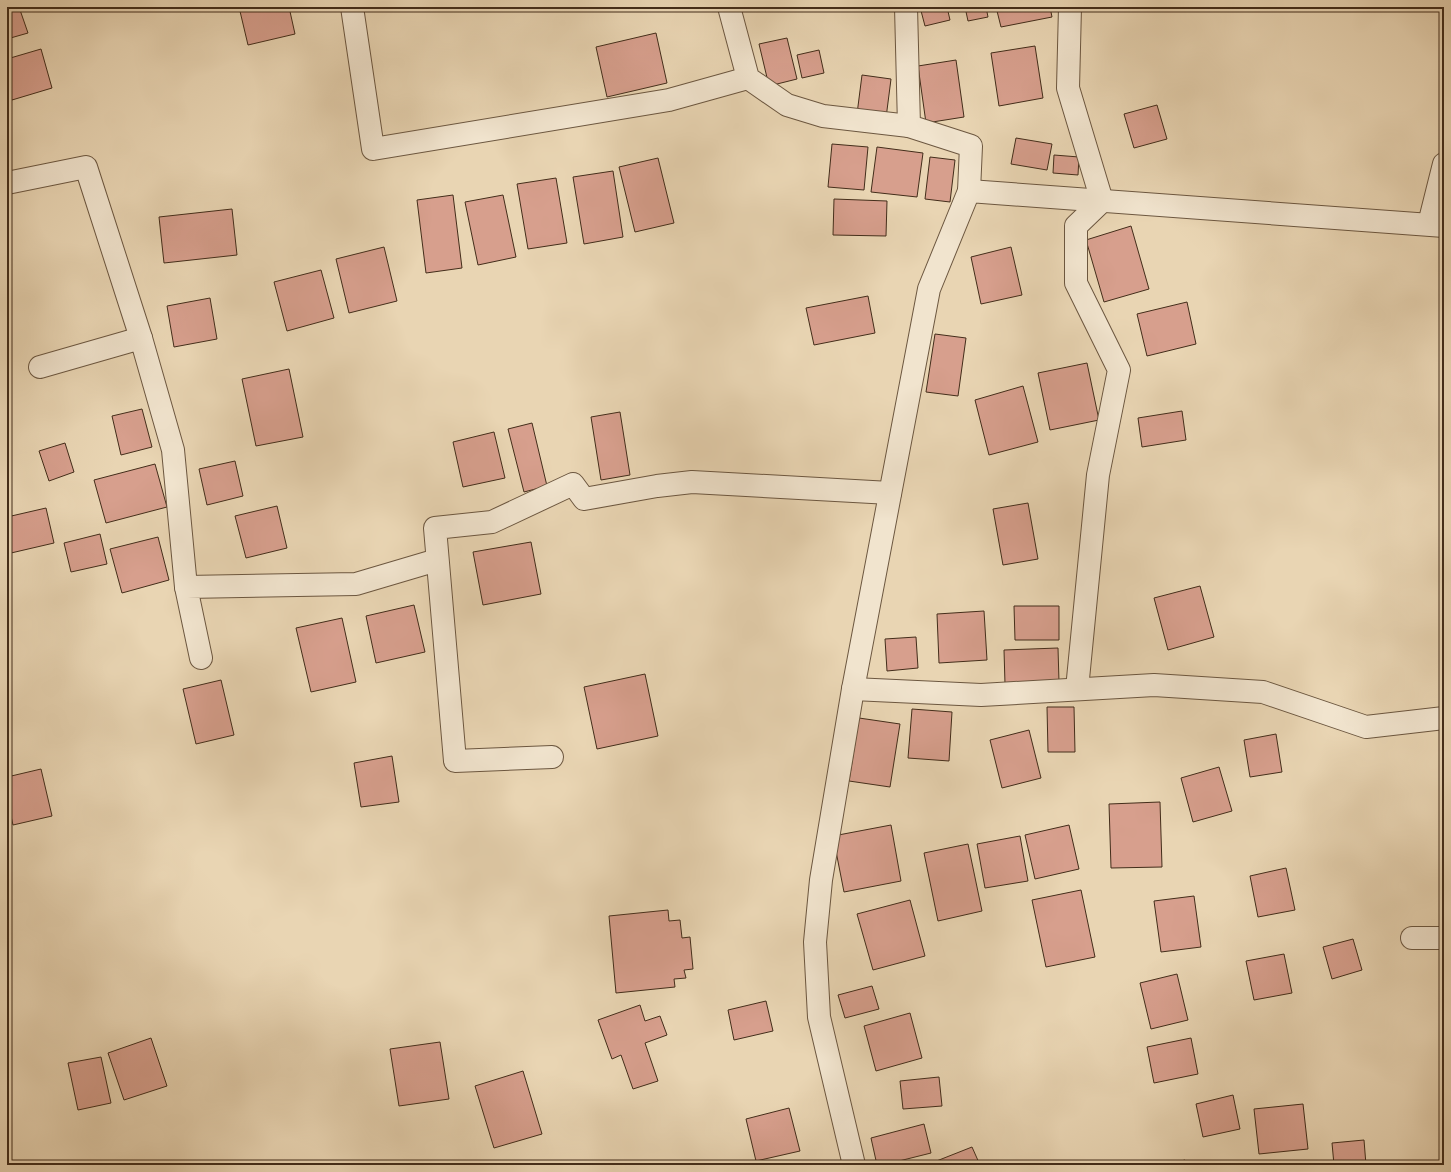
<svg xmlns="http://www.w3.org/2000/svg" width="1451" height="1172" font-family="'Gentium Book Plus',serif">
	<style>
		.building { fill: #d79f8d; stroke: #432d1a }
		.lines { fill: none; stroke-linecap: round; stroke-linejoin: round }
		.minor-casing { stroke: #6c5740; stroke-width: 24 }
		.minor { stroke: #f1e4ce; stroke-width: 22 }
	</style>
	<rect width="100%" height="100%" fill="#e9d5b3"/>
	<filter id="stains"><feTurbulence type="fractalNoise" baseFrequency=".005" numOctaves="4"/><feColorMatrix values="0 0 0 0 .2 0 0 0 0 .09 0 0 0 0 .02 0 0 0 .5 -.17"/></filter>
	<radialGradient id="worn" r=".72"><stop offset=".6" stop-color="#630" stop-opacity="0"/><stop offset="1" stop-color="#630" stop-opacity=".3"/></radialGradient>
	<!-- building -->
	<g class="building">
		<polygon points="7,7 19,7 28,33 7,39"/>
		<polygon points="239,7 289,7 295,34 248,45"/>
		<polygon points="920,7 947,7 950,20 925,26"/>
		<polygon points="965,7 986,7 988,17 968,21"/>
		<polygon points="996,7 1050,7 1052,17 1001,27"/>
		<polygon points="656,33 667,83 607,97 596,47"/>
		<polygon points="787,38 797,79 769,86 759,44"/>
		<polygon points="1035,46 1043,98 999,106 991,53"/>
		<polygon points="41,49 52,88 12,100 7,85 7,59"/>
		<polygon points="819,50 824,73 802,78 797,55"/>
		<polygon points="956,60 964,117 926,123 918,66"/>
		<polygon points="862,75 891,79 886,118 857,114"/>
		<polygon points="1157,105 1167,139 1134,148 1124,114"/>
		<polygon points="1016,138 1052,144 1047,170 1011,164"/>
		<polygon points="832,144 868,147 864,190 828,187"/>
		<polygon points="877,147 923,153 917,197 871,192"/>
		<polygon points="1054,155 1079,157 1078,175 1053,173"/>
		<polygon points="930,157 955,160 950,202 925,199"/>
		<polygon points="658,158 674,223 635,232 619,167"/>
		<polygon points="613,171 623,237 584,244 573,177"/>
		<polygon points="556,178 567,243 528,249 517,184"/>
		<polygon points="453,195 462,268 426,273 417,200"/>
		<polygon points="503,195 516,257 478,265 465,202"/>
		<polygon points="834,199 887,201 886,236 833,235"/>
		<polygon points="232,209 237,255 164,263 159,217"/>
		<polygon points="1131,226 1149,289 1104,302 1086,240"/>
		<polygon points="384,247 397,301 349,313 336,259"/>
		<polygon points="1011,247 1022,295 981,304 971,257"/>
		<polygon points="321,270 334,318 287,331 274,282"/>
		<polygon points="868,296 875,333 814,345 806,308"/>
		<polygon points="210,298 217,339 174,347 167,306"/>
		<polygon points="1187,302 1196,344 1147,356 1137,314"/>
		<polygon points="935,334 966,338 958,396 926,392"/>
		<polygon points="1087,363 1099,420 1050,430 1038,373"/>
		<polygon points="289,369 303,437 256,446 242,379"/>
		<polygon points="1023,386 1038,442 989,455 975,400"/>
		<polygon points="142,409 152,447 121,455 112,416"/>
		<polygon points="1182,411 1186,440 1142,447 1138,418"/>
		<polygon points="620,412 630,475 601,480 591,417"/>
		<polygon points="532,423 547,486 524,492 508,429"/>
		<polygon points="494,432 505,478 463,487 453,442"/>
		<polygon points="65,443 74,472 49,481 39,451"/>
		<polygon points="235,461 243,496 207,505 199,469"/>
		<polygon points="155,464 167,507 106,523 94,480"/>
		<polygon points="1028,503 1038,559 1003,565 993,509"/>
		<polygon points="277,506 287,548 246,558 235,516"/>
		<polygon points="46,508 54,543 11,553 7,536 7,517"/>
		<polygon points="100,534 107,564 71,572 64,543"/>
		<polygon points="158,537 169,580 122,593 110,549"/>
		<polygon points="531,542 541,594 483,605 473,552"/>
		<polygon points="1200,586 1214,637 1168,650 1154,598"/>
		<polygon points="414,605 425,652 376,663 366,616"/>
		<polygon points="1014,606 1059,606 1059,640 1015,640"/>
		<polygon points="984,611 987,660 939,663 937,614"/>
		<polygon points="342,618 356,682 311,692 296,628"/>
		<polygon points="916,637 918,668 887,671 885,639"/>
		<polygon points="1058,648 1059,682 1005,684 1004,650"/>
		<polygon points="645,674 658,736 597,749 584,687"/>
		<polygon points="221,680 234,735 196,744 183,689"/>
		<polygon points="1047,707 1074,707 1075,752 1048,752"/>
		<polygon points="912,709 952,712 949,761 908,758"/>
		<polygon points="859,718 900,724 890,787 849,781"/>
		<polygon points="1029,730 1041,778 1002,788 990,740"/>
		<polygon points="1276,734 1282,772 1250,777 1244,740"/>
		<polygon points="392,756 399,802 361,807 354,763"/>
		<polygon points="1219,767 1232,811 1193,822 1181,778"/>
		<polygon points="41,769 52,816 13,825 7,798 7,777"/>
		<polygon points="1160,802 1162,867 1111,868 1109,804"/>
		<polygon points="891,825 901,881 844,892 833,836"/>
		<polygon points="1069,825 1079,869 1035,879 1025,835"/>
		<polygon points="1020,836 1028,881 985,888 977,844"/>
		<polygon points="968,844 982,911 938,921 924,853"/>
		<polygon points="1286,868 1295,910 1258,917 1250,876"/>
		<polygon points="1081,890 1095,957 1046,967 1032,900"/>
		<polygon points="1194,896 1201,947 1161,952 1154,901"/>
		<polygon points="910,900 925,956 873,970 857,914"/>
		<polygon points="668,910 669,921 680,920 682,938 690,937 693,969 684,970 686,978 674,979 675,987 616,993 609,916"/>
		<polygon points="1353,939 1362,970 1332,979 1323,947"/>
		<polygon points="1284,954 1292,993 1254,1000 1246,961"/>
		<polygon points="1177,974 1188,1020 1151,1029 1140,983"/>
		<polygon points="872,986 879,1009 845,1018 838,995"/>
		<polygon points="766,1001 773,1031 734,1040 728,1010"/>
		<polygon points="640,1005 645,1021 660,1016 667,1035 645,1043 658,1081 633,1089 621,1055 612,1059 598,1020"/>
		<polygon points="910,1013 922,1058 876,1071 864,1026"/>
		<polygon points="151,1038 167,1086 124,1100 108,1053"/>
		<polygon points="1191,1038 1198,1074 1154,1083 1147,1047"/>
		<polygon points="440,1042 449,1099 399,1106 390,1049"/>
		<polygon points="101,1057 111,1103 78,1110 68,1063"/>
		<polygon points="523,1071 542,1134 494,1148 475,1086"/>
		<polygon points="939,1077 942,1106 903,1109 900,1081"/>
		<polygon points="1233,1095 1240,1129 1203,1137 1196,1104"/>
		<polygon points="1303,1104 1308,1149 1259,1154 1254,1109"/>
		<polygon points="789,1108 800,1151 756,1161 746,1119"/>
		<polygon points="924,1124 931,1153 883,1165 877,1165 871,1138"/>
		<polygon points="1364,1140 1366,1165 1334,1165 1332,1143"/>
		<polygon points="972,1147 980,1165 935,1165 934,1162"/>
		<polygon points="1185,1160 1186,1165 1164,1165"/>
	</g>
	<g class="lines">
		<defs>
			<g id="minor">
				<polyline points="352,7 373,149 669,100 748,78"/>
				<polyline points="729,7 748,78 787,105 823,116 909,126"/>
				<polyline points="906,7 909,126 971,146 969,191"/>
				<polyline points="1070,7 1068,88 1102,201 1076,226 1076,283 1119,370 1098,475 1077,689"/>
				<polyline points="7,183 86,167 141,338"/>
				<polyline points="1429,224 1444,164"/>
				<polyline points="40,367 141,338 173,450 186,587"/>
				<polyline points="201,658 186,587 356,584 437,560"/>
				<polyline points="853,689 981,695 1154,685 1263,692 1366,727 1444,718"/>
				<polyline points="552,757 455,761 435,528 492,522 573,484 584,499 657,486 692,482 890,493"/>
				<polyline points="1412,938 1444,938"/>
				<polyline points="854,1165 819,1017 815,942 821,880 853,689 929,289 969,191 1444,226"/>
			</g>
		</defs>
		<!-- minor casing -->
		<use href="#minor" class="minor-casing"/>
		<!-- minor -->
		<use href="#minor" class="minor"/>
	</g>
	<!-- margin -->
	<rect width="1451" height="1172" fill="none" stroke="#e9d5b3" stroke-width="24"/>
	<rect x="8" y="8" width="1435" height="1156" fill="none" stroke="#432d1a" stroke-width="2"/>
	<rect x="12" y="12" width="1427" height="1148" fill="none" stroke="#432d1a"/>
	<rect width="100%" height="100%" filter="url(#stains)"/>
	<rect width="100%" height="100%" fill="url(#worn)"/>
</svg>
